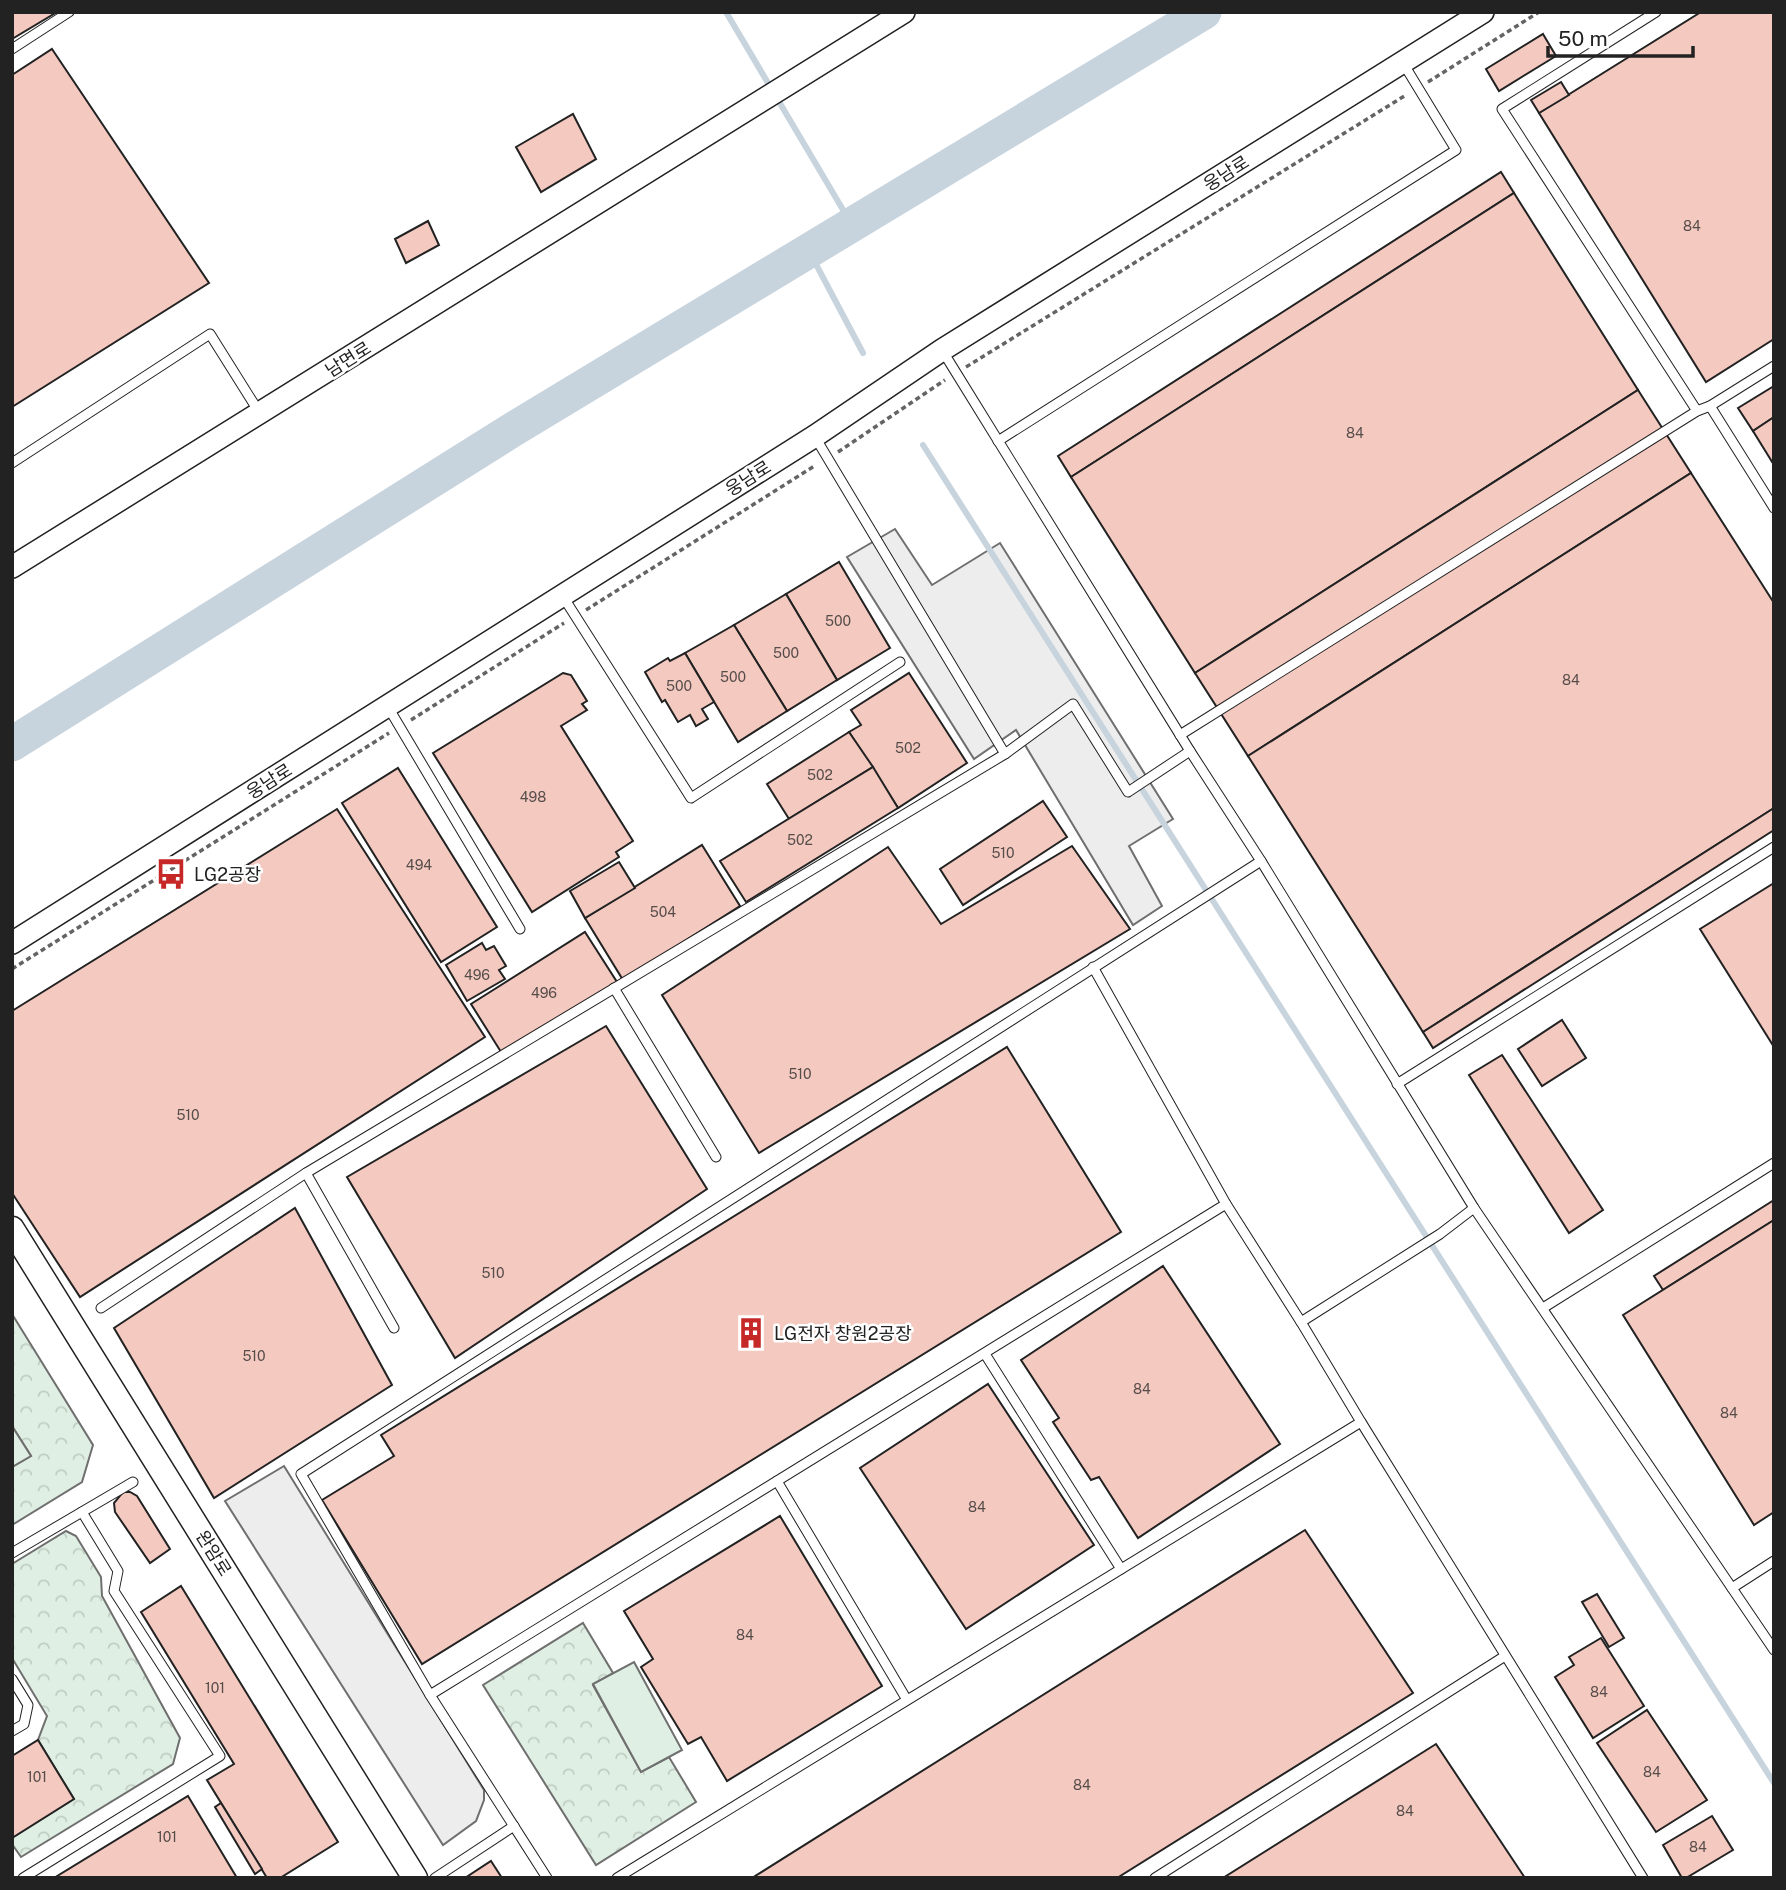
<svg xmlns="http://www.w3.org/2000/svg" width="1786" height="1890" font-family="'Public Sans','Noto Sans KR',sans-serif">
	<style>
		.forest { fill: url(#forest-crowns); stroke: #6f6f6f; stroke-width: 2 }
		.pitch { fill: #e0efe3; stroke: #6f6f6f; stroke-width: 2 }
		.parking { fill: #ededed; stroke: #6f6f6f; stroke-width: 2 }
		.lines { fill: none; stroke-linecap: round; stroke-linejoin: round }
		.stream { stroke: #c7d3dd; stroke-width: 6 }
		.river { stroke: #c7d3dd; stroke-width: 35 }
		.building { fill: #f3c9c0; stroke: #222; stroke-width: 2 }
		.service-casing { stroke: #222; stroke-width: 11 }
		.tertiary-casing { stroke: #222; stroke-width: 24 }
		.secondary-casing { stroke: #222; stroke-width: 27 }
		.path { stroke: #646464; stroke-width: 3.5; stroke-dasharray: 5 3.5; stroke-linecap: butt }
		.service { stroke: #fff; stroke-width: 9 }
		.tertiary { stroke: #fff; stroke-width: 21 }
		.secondary { stroke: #fff; stroke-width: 24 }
		.labels { text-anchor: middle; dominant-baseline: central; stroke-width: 5; stroke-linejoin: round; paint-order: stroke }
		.number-label { font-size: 14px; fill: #564c4a }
		.street-label { font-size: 18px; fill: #222; stroke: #fff }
		.poi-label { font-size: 18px; fill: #222; stroke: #fff; text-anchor: start }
	</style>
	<defs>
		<pattern id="forest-crowns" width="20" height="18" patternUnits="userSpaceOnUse" patternTransform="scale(1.75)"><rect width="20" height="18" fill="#e0efe3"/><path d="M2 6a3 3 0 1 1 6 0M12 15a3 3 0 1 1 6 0" fill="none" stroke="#c0cdc2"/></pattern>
	</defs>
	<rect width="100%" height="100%" fill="#fff"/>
	<!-- forest -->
	<g class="forest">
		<polygon points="12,1314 93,1445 82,1482 12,1525 12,1467 31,1456 12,1426"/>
		<polygon points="66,1531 76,1536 101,1577 102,1596 180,1738 173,1764 21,1857 12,1844 12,1838 74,1799 38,1740 47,1716 12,1658 12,1564"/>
		<polygon points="583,1623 613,1673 593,1685 641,1772 669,1757 696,1802 596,1865 483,1685"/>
	</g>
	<!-- pitch -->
	<g class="pitch">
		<polygon points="12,1426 31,1456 12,1467"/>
		<polygon points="634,1662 682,1750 641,1772 593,1684"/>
	</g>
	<!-- parking -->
	<g class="parking">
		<polygon points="895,529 932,585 1000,543 1173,819 1129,846 1162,906 1133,925 1016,730 974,759 847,557"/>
		<polygon points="284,1466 484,1790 484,1800 476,1821 443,1845 225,1501"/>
	</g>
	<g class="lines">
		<!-- stream -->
		<g class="stream">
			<polyline points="726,12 852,225"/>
			<polyline points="809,251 863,353"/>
			<polyline points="923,445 1774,1783"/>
		</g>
		<!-- river -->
		<polyline class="river" points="12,744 512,430 1204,12"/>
	</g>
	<!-- building -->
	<g class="building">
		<polygon points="12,12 57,12 12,39"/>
		<polygon points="1701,12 1774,12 1774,339 1706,382 1539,113"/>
		<polygon points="1543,34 1556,56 1499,91 1486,69"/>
		<polygon points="52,49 209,283 12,407 12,75"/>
		<polygon points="1561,82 1569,95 1539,113 1531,100"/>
		<polygon points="573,114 596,159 541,192 516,147"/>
		<polygon points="1501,172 1514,193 1071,477 1058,456"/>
		<polygon points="1514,193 1638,390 1195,673 1071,477"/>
		<polygon points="428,221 439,245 406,263 395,239"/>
		<polygon points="1774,386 1774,417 1753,431 1738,408"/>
		<polygon points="1638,390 1691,473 1248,756 1195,673"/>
		<polygon points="1774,417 1774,465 1753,431"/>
		<polygon points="1691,473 1774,603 1774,808 1423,1032 1248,756"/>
		<polygon points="839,562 890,648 837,680 786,594"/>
		<polygon points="786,594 837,680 787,711 734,625"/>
		<polygon points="734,625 787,711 738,742 685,653"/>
		<polygon points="685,653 714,702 702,709 708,719 696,726 690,715 678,722 665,700 662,702 645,672 668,658 670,661"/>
		<polygon points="563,673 571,675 587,701 582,704 587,710 561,726 633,841 616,852 619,857 532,912 433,753"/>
		<polygon points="909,673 967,763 898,808 849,732 861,725 851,710"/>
		<polygon points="849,732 873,767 789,819 767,784"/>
		<polygon points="873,767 898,808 746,902 720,861"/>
		<polygon points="398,768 497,927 441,962 342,803"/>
		<polygon points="1043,801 1067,837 963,905 940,869"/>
		<polygon points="1774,808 1774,830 1433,1048 1423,1032"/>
		<polygon points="337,809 485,1037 80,1297 12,1193 12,1011"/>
		<polygon points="702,845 740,906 623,980 585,918"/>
		<polygon points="1072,846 1130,929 759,1153 662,995 888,847 941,924"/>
		<polygon points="619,862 635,888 585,918 570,891"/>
		<polygon points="1774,883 1774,1047 1700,929"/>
		<polygon points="585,932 617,982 501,1052 471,1004"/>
		<polygon points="482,943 486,950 494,946 506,966 499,970 505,979 467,1001 446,965"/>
		<polygon points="1562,1020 1586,1058 1542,1086 1518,1049"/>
		<polygon points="606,1026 707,1189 455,1358 347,1177"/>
		<polygon points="1007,1047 1121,1232 422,1664 322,1500 394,1456 381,1435"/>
		<polygon points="1502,1055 1603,1210 1569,1233 1469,1075"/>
		<polygon points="1774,1200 1774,1220 1663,1290 1654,1276"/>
		<polygon points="295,1208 392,1385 214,1498 114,1328"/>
		<polygon points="1774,1220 1774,1512 1754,1525 1623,1315"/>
		<polygon points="1163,1266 1280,1444 1138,1538 1099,1477 1091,1480 1053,1422 1059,1418 1021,1360"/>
		<polygon points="988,1384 1094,1545 966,1629 860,1468"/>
		<polygon points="123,1492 130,1492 137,1496 170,1549 150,1563 115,1512 114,1503"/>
		<polygon points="780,1516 882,1686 727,1781 701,1737 688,1744 641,1667 653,1659 624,1611"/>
		<polygon points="1305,1530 1413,1693 1117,1878 752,1878"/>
		<polygon points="181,1586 338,1842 280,1878 267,1878 207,1780 234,1764 141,1612"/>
		<polygon points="1597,1594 1624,1638 1609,1647 1582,1602"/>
		<polygon points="1601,1638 1644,1706 1593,1738 1555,1677 1574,1665 1569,1657"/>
		<polygon points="1647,1710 1707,1800 1656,1832 1597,1743"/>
		<polygon points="38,1740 74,1799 12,1838 12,1756"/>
		<polygon points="1436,1744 1525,1878 1223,1878"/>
		<polygon points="188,1796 237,1878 54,1878"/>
		<polygon points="221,1803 262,1869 255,1874 215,1807"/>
		<polygon points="1712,1816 1733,1850 1686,1878 1682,1878 1663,1845"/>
		<polygon points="491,1861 502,1878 465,1878"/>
	</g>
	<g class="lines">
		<defs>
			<g id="service">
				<polyline points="1656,12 1502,109 1697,411"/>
				<polyline points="12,49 69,12"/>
				<polyline points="942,350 1190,751 1261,861 1474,1208"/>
				<polyline points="1710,406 1774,508"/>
				<polyline points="815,437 1005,754"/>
				<polyline points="998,441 1456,150 1403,63"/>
				<polyline points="12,463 210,334 259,412"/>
				<polyline points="562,595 691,798 900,662"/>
				<polyline points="388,707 520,929"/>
				<polyline points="1180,735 1697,411 1710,406 1774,366"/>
				<polyline points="1261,861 301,1474 430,1695 1226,1204 1301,1322 1440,1234 1474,1208 1774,1650"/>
				<polyline points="1093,967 1226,1204"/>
				<polyline points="614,988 716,1157"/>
				<polyline points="1397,1084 1774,847"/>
				<polyline points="306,1173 394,1328"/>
				<polyline points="101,1308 306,1173 1005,754 1073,704 1128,792 1190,751"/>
				<polyline points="1543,1308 1774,1163"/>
				<polyline points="985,1354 1121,1569"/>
				<polyline points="1361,1422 1643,1878"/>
				<polyline points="777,1481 907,1700"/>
				<polyline points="12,1553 133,1482"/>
				<polyline points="1732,1588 1774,1561"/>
				<polyline points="12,1679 28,1705 24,1724 12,1731"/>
				<polyline points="430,1695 547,1878"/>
				<polyline points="23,1878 220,1756 114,1591 118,1571 82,1512"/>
				<polyline points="435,1878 514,1826"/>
				<polyline points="617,1878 1361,1422 1301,1322"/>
				<polyline points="1155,1878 1505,1656"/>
			</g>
			<g id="tertiary">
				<polyline points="12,567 904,12"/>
				<polyline points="12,943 815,436 942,350 1483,12"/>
			</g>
			<polyline id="secondary" points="12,1229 415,1878"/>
		</defs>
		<!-- service casing -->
		<use href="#service" class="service-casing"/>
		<!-- tertiary casing -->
		<use href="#tertiary" class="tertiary-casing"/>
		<!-- secondary casing -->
		<use href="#secondary" class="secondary-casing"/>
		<!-- path -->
		<g class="path">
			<polyline points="1428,82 1539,12"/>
			<polyline points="966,367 1406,95"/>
			<polyline points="838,452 945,380"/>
			<polyline points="586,610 816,465"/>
			<polyline points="411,720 564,623"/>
			<polyline points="12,969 389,733"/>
		</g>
		<!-- service -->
		<use href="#service" class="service"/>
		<!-- tertiary -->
		<use href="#tertiary" class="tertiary"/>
		<!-- secondary -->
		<use href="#secondary" class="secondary"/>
	</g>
	<!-- icons -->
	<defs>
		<symbol id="bus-bare" viewBox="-9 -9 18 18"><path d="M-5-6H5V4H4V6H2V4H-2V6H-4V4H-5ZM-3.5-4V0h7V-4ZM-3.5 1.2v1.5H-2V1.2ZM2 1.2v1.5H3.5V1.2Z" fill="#c62828" stroke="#fff" stroke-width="2.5" paint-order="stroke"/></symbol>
		<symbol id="building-bare" viewBox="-9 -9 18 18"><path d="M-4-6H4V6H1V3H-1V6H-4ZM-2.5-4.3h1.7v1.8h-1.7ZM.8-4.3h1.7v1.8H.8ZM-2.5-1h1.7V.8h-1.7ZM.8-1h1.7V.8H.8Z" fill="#c62828" stroke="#fff" stroke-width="2.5" paint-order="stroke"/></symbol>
	</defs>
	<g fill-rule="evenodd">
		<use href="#bus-bare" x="149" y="852" width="44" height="44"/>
		<use href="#building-bare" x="729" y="1311" width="44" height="44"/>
	</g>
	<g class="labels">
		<!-- number labels -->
		<g class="number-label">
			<text x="1692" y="226">84</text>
			<text x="1355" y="433">84</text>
			<text x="838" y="621">500</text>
			<text x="786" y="653">500</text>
			<text x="733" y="677">500</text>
			<text x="1571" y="680">84</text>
			<text x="679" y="686">500</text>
			<text x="908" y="748">502</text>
			<text x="820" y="775">502</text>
			<text x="533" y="797">498</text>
			<text x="800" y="840">502</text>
			<text x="1003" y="853">510</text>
			<text x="419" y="865">494</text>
			<text x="663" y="912">504</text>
			<text x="477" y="975">496</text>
			<text x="544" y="993">496</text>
			<text x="800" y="1074">510</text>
			<text x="188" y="1115">510</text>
			<text x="493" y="1273">510</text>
			<text x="254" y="1356">510</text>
			<text x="1142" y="1389">84</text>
			<text x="1729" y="1413">84</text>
			<text x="977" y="1507">84</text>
			<text x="745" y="1635">84</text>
			<text x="215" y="1688">101</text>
			<text x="1599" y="1692">84</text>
			<text x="1652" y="1772">84</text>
			<text x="37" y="1777">101</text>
			<text x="1082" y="1785">84</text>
			<text x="1405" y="1811">84</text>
			<text x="167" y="1837">101</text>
			<text x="1698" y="1847">84</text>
		</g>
		<!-- street labels -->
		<g class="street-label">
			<text transform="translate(1226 173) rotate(-32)">웅남로</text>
			<text transform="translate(348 359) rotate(-32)">남면로</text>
			<text transform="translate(748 478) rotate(-32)">웅남로</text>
			<text transform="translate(269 781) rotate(-32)">웅남로</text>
			<text transform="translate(214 1553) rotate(58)">완암로</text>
		</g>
		<!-- poi labels -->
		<g class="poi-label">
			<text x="194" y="874">LG2공장</text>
			<text x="774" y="1333">LG전자 창원2공장</text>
		</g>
	</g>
	<!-- border -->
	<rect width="1786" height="1890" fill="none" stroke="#222222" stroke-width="28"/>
	<!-- scale -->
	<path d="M1548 46v10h145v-10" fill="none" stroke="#222222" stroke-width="3.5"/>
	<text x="1558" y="46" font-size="21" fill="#222222" stroke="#ffffff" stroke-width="5" paint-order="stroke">50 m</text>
</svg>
